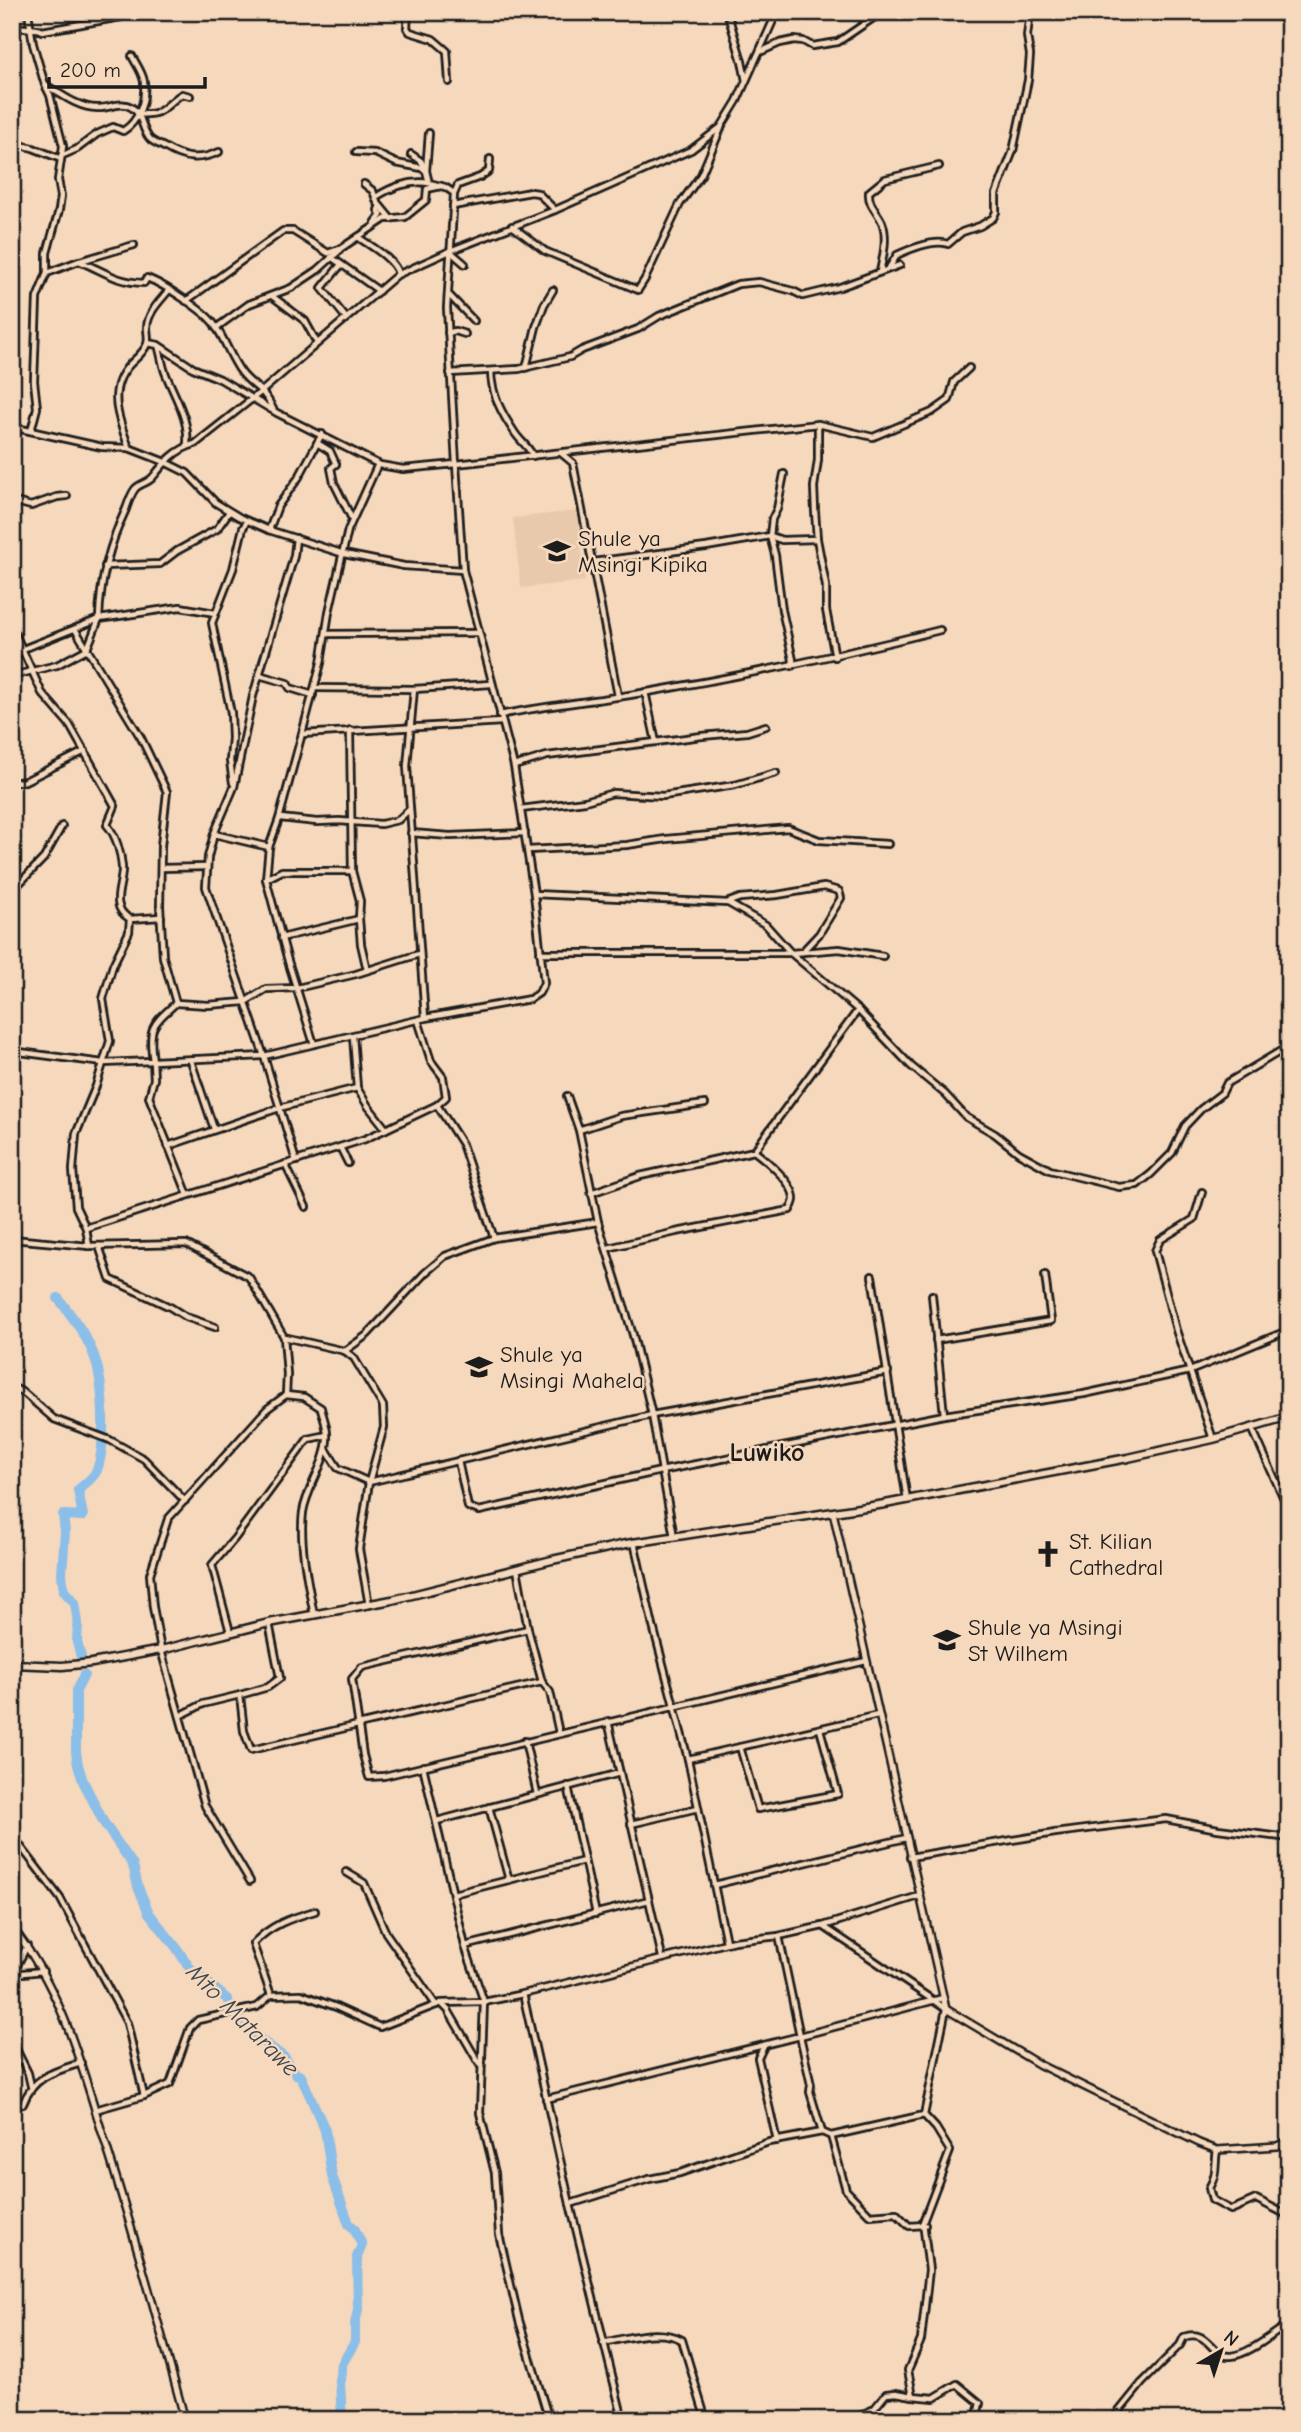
<svg xmlns="http://www.w3.org/2000/svg" width="1301" height="2432" font-family="'Comic Neue',sans-serif">
	<style>
		.built { fill: #e8c9ab }
		.lines { fill: none; stroke-linecap: round; stroke-linejoin: round }
		.river { stroke: #8bbee8; stroke-width: 10 }
		.minor-casing { stroke: #1c1c1c; stroke-width: 10 }
		.tertiary-casing { stroke: #1c1c1c; stroke-width: 10 }
		.secondary-casing { stroke: #1c1c1c; stroke-width: 11 }
		.minor { stroke: #f6d8bc; stroke-width: 4.5 }
		.tertiary { stroke: #f6d8bc; stroke-width: 5 }
		.secondary { stroke: #f6d8bc; stroke-width: 6 }
		.labels { text-anchor: middle; dominant-baseline: central; stroke-width: 5; stroke-linejoin: round; paint-order: stroke }
		.poi-label { font-size: 23px; fill: #1c1c1c; stroke: #f6d8bc; text-anchor: start }
		.water-label { font-size: 24px; font-style: italic; fill: #38444f; stroke: #f6d8bc }
		.quarter-label { font-size: 26px; font-weight: bold; fill: #1c1c1c; stroke: #f6d8bc }
	</style>
	<rect width="100%" height="100%" fill="#f6d8bc"/>
	<filter id="ink" filterUnits="userSpaceOnUse"><feTurbulence type="fractalNoise" baseFrequency=".0143" numOctaves="2"/><feDisplacementMap in="SourceGraphic" scale="14" xChannelSelector="R" yChannelSelector="G"/><feConvolveMatrix kernelMatrix="1 2 1 2 8 2 1 2 1" color-interpolation-filters="sRGB"/></filter>
	<g filter="url(#ink)">
		<!-- built -->
		<polygon class="built" points="577,511 585,581 521,588 513,518"/>
		<g class="lines">
			<!-- river -->
			<g class="river">
				<path d="M58,1298C71,1315 85,1333 93,1353C104,1380 107,1443 97,1470C94,1478 84,1484 78,1490L83,1516L63,1515L65,1532L62,1574L64,1591L75,1603L78,1623L77,1642L81,1657"/>
				<polyline points="84,1675 76,1691 76,1752 78,1765 83,1781 104,1823 133,1865 138,1887 149,1913 176,1947 189,1967 227,1999 235,2015 249,2031 285,2058 296,2074 301,2076 325,2130 332,2176 349,2224 354,2228 362,2245 357,2257 358,2309 355,2324 355,2342 342,2364 340,2381 342,2420"/>
			</g>
			<defs>
				<g id="minor">
					<polyline points="28,12 33,44 45,85 50,95 63,146 58,180 61,196 59,210 47,253 47,273 37,298 34,381 37,408 31,431"/>
					<polyline points="408,12 407,28 410,32 433,39 447,51 449,82"/>
					<polyline points="727,12 742,61 746,81"/>
					<polyline points="12,19 22,12"/>
					<polyline points="12,27 37,29 42,31 121,17 129,12"/>
					<polyline points="760,52 780,43 794,40 803,41 812,46 838,42 882,12"/>
					<path d="M46,85C62,95 80,109 99,108C110,108 121,101 131,107C143,114 141,129 150,139C153,142 160,145 164,147C184,159 198,161 219,152"/>
					<path d="M139,114C165,116 164,105 182,94L190,96"/>
					<polyline points="12,143 33,148 61,159"/>
					<polyline points="356,152 375,153 396,163 422,168 426,171 429,183 445,187 454,193"/>
					<polyline points="411,154 421,161 426,171"/>
					<path d="M61,156L77,149L97,134L113,127L123,131C139,121 146,101 144,82C143,73 136,64 132,56"/>
					<polyline points="426,171 429,133"/>
					<polyline points="364,184 373,191 377,202 391,219"/>
					<path d="M376,197C391,187 411,180 429,183"/>
					<polyline points="453,206 531,192 538,193 555,210"/>
					<polyline points="375,223 381,215 378,210 380,206"/>
					<polyline points="512,226 545,251 638,290 645,279 680,204 701,175 721,128"/>
					<path d="M358,237C370,246 395,259 398,274"/>
					<polyline points="451,252 465,264"/>
					<polyline points="331,257 379,291"/>
					<polyline points="80,261 134,245"/>
					<polyline points="343,266 339,267 322,288 346,318"/>
					<path d="M889,268L897,255C910,249 934,239 948,244L962,232L980,226L993,218L996,212V194L1013,151L1028,80L1030,55L1027,36L1030,12"/>
					<path d="M880,272C883,257 888,237 882,222C877,211 868,205 869,192L885,179L939,166"/>
					<path d="M47,273L79,261C104,271 115,282 144,283L147,278C163,284 205,311 214,324C225,339 230,357 241,372C253,388 263,387 273,409"/>
					<polyline points="448,294 474,321"/>
					<polyline points="272,296 305,321 317,343"/>
					<polyline points="186,301 283,231 293,231 328,253 340,249 385,219 405,217 426,200 427,189 441,186"/>
					<polyline points="216,328 249,304 291,288 318,270 339,251"/>
					<polyline points="448,333 455,331 465,334"/>
					<polyline points="148,343 158,345 193,368 220,379 277,413 380,465 403,469 456,464 447,308 454,194 458,185 480,177 489,171 490,159"/>
					<path d="M158,345C161,354 162,364 165,372C174,396 190,419 187,446"/>
					<polyline points="526,368 536,327 544,305 553,290"/>
					<path d="M491,371C491,394 502,414 515,433C521,442 529,447 533,456"/>
					<polyline points="450,373 519,369 570,357 582,350 638,329 659,316 738,284 759,282 793,291 803,296 840,287 900,265"/>
					<polyline points="818,424 818,460 814,487 815,511 817,539 826,586 826,610 835,657"/>
					<polyline points="12,427 102,447 129,448 165,462 187,473 216,503 239,517 269,530 344,554 404,566 463,570"/>
					<polyline points="317,443 330,451 336,464 331,468 334,483 352,519"/>
					<path d="M129,448C120,422 107,393 126,369C132,360 143,355 147,344C149,339 147,333 147,327C148,312 160,301 169,290"/>
					<polyline points="561,453 573,463 618,696"/>
					<polyline points="784,474 777,509 772,519 770,536 775,555 782,610 793,660 792,666"/>
					<polyline points="12,501 31,506 57,497 67,496"/>
					<polyline points="269,530 278,506 299,477 322,434"/>
					<polyline points="593,562 706,547 770,536 782,540 817,539"/>
					<polyline points="105,566 160,564 177,551 217,529 229,512"/>
					<polyline points="12,578 12,582"/>
					<path d="M12,627L42,693L69,724L115,806L107,825C116,835 121,853 122,867C123,887 108,906 130,919L129,932L113,965L103,999L110,1041L96,1086L76,1134L73,1170L76,1207L86,1228L89,1246"/>
					<polyline points="326,634 479,633"/>
					<path d="M12,660L23,649L99,619C100,580 109,545 126,509C128,503 131,494 135,489C139,484 148,483 153,477C164,463 176,449 195,444L262,391L397,275L450,251L555,210L691,150L721,127L737,101L777,12"/>
					<polyline points="259,675 287,683 290,688 313,695"/>
					<polyline points="12,676 57,665 87,649 75,629"/>
					<polyline points="315,688 414,689 491,684"/>
					<polyline points="414,689 407,766 425,1018"/>
					<polyline points="645,692 656,742"/>
					<path d="M500,715C547,705 595,701 642,693C743,676 842,655 940,630"/>
					<polyline points="302,734 502,722"/>
					<polyline points="514,766 547,756 702,736 747,732 766,726"/>
					<polyline points="12,783 25,781 85,751"/>
					<polyline points="233,783 230,761 232,738 231,713 212,623 233,569 243,528 247,521"/>
					<polyline points="521,809 585,801 613,793 663,796 735,785 776,773"/>
					<polyline points="280,818 317,822 339,821 381,824 398,820 409,810"/>
					<polyline points="411,833 450,836 525,833"/>
					<polyline points="214,834 269,847"/>
					<polyline points="528,850 627,845 666,839 788,828 819,840 888,844"/>
					<polyline points="161,868 207,867"/>
					<polyline points="352,871 360,901 359,919 361,944 367,970"/>
					<polyline points="266,879 282,871 352,871 350,730"/>
					<polyline points="12,891 44,858 62,826"/>
					<polyline points="534,894 728,903 766,925 791,953 858,1010 911,1066 945,1094 966,1117 995,1134 1019,1153 1050,1170 1119,1187 1137,1185 1151,1174 1172,1153 1185,1126 1201,1109 1222,1093 1227,1083 1289,1046"/>
					<polyline points="729,902 740,898 777,895 824,887 839,891 841,898 819,934 802,952"/>
					<polyline points="130,919 161,917"/>
					<polyline points="281,938 359,919"/>
					<polyline points="540,953 791,953 839,949 883,956"/>
					<polyline points="176,1003 208,1005 245,1002 266,989 297,988 356,974 419,954"/>
					<polyline points="314,1044 288,961 266,879 269,847 279,819 321,663 329,612 348,530 378,464"/>
					<path d="M12,1051L103,1063L153,1061C148,1027 152,1025 176,1003L163,957L160,906L161,846L167,792L141,738L87,649L99,619L180,607L215,613"/>
					<polyline points="191,1061 214,1129"/>
					<polyline points="357,1088 368,1106 386,1129"/>
					<polyline points="567,1096 579,1130 598,1222 633,1335 652,1415 674,1537"/>
					<polyline points="437,1105 462,1144 494,1238"/>
					<polyline points="579,1130 621,1116 705,1104"/>
					<polyline points="168,1146 279,1108 357,1088 353,1036"/>
					<polyline points="340,1147 348,1163"/>
					<polyline points="296,1161 264,1056 206,887 208,857 214,834 234,787 253,696 294,556 296,538"/>
					<polyline points="285,1164 306,1207"/>
					<polyline points="1202,1192 1194,1219 1160,1240 1155,1251 1176,1330 1213,1439"/>
					<polyline points="591,1193 640,1176 754,1151 858,1010"/>
					<polyline points="188,1195 149,1097 154,1079 153,1061 264,1056 425,1018 530,999 539,993 544,983 534,894 514,766 463,570 456,464 818,424 873,437 932,412 949,400 954,382 969,368"/>
					<polyline points="86,1228 365,1139 437,1105 446,1097 443,1077 431,1061 418,1020"/>
					<polyline points="12,1239 89,1246 186,1244 249,1277 284,1337 287,1374 286,1395"/>
					<polyline points="99,1246 110,1279 170,1307 186,1317 215,1327"/>
					<path d="M608,1248L676,1232L790,1210C792,1206 794,1203 794,1199C794,1183 766,1160 754,1151"/>
					<polyline points="872,1276 907,1500"/>
					<polyline points="932,1295 944,1415"/>
					<polyline points="284,1337 345,1351 367,1335 425,1273 445,1256 494,1238 598,1222"/>
					<polyline points="936,1340 1051,1321 1045,1275"/>
					<polyline points="345,1351 354,1358 383,1406 384,1427 369,1482 359,1549 369,1605"/>
					<polyline points="12,1387 24,1393 54,1419 110,1440 144,1459 185,1501"/>
					<polyline points="1252,1428 1289,1510"/>
					<polyline points="326,1449 338,1468 369,1482 652,1415 888,1372"/>
					<polyline points="458,1461 468,1507 479,1511 661,1471 944,1415 1084,1394 1190,1371 1289,1330"/>
					<polyline points="1279,1487 1289,1494"/>
					<polyline points="634,1542 653,1626 688,1759 726,1942"/>
					<polyline points="517,1569 528,1629 542,1682 550,1692 559,1733"/>
					<polyline points="528,1629 362,1667 352,1679 363,1755 369,1777 384,1776 866,1661"/>
					<polyline points="230,1632 212,1565 235,1538 308,1439 327,1435"/>
					<polyline points="240,1695 268,1687 280,1678 269,1623"/>
					<polyline points="180,1716 203,1704 240,1695 244,1731 251,1750 542,1682"/>
					<polyline points="608,1721 662,1957"/>
					<polyline points="525,1741 537,1794"/>
					<polyline points="740,1747 758,1809 838,1794 820,1729"/>
					<polyline points="688,1759 878,1715"/>
					<polyline points="423,1766 465,1946 484,2002 480,2113 495,2173 499,2234 519,2320 549,2420"/>
					<polyline points="568,1786 596,1914"/>
					<polyline points="489,1807 509,1880"/>
					<polyline points="437,1821 620,1773"/>
					<polyline points="631,1824 698,1808"/>
					<polyline points="12,1835 60,1898 127,2023 144,2096"/>
					<polyline points="910,1857 1055,1833 1166,1819 1218,1829 1289,1838"/>
					<polyline points="346,1872 364,1883 386,1933 436,2005"/>
					<path d="M250,1881L205,1806L161,1650L153,1607L150,1574L168,1519L267,1409L286,1395L304,1397L321,1408C323,1417 327,1426 327,1435C328,1462 307,1486 303,1512C299,1543 308,1584 314,1615"/>
					<polyline points="714,1885 906,1838"/>
					<polyline points="453,1894 584,1861"/>
					<polyline points="823,1926 946,2009 924,2115 936,2128 950,2151 923,2222 929,2270 921,2340 908,2370 913,2396 934,2398 957,2384 980,2403 976,2420"/>
					<polyline points="465,1946 649,1900"/>
					<polyline points="13,1974 43,1971"/>
					<polyline points="12,1975 27,1946"/>
					<polyline points="523,1994 570,2204 623,2420"/>
					<polyline points="271,1995 301,1994 336,2007 380,2027 441,2003 484,2002 523,1994 734,1941 779,1936 823,1926 919,1896"/>
					<polyline points="442,2004 448,2010 480,2065"/>
					<polyline points="12,2041 28,2073 31,2086"/>
					<polyline points="764,2046 758,2058 777,2141"/>
					<polyline points="546,2099 800,2036 779,1936"/>
					<path d="M12,2106L23,2104C33,2076 56,2071 81,2063"/>
					<path d="M95,2110L144,2096L170,2084L190,2028L198,2020L257,2007L271,1995L253,1944C270,1925 291,1918 315,1911"/>
					<polyline points="924,2115 831,2136 822,2132 810,2092 811,2085 800,2036 943,1998"/>
					<polyline points="831,2136 846,2190 870,2215 896,2213 909,2226 925,2225"/>
					<path d="M1217,2150C1214,2166 1218,2173 1209,2188L1212,2200L1231,2210L1256,2199L1289,2216"/>
					<polyline points="570,2204 649,2179 680,2173 769,2142 822,2132"/>
					<path d="M603,2343C627,2338 660,2328 682,2340L706,2420"/>
					<polyline points="851,2420 874,2409 886,2394 896,2393 913,2396"/>
					<path d="M1112,2420L1142,2383L1180,2345L1184,2337C1210,2328 1210,2358 1231,2356C1250,2354 1272,2334 1289,2324"/>
				</g>
				<g id="tertiary">
					<polyline points="833,1512 946,2009 1040,2065 1199,2143 1217,2150 1277,2146 1289,2140"/>
					<path d="M12,1927C60,1987 79,2057 101,2129C132,2225 158,2322 185,2420"/>
				</g>
				<polyline id="secondary" points="12,1664 62,1666 92,1663 161,1650 269,1623 392,1600 552,1560 626,1544 885,1504 1128,1458 1213,1439 1289,1417"/>
			</defs>
			<!-- minor casing -->
			<use href="#minor" class="minor-casing"/>
			<!-- tertiary casing -->
			<use href="#tertiary" class="tertiary-casing"/>
			<!-- secondary casing -->
			<use href="#secondary" class="secondary-casing"/>
			<!-- minor -->
			<use href="#minor" class="minor"/>
			<!-- tertiary -->
			<use href="#tertiary" class="tertiary"/>
			<!-- secondary -->
			<use href="#secondary" class="secondary"/>
		</g>
	</g>
	<!-- icons -->
	<defs>
		<symbol id="school-bare" viewBox="-9 -9 18 18"><path d="M0-5L7-2L0 1L-7-2ZM-4 1L0 2.5L4 1V4Q0 6-4 4Z" fill="#1c1c1c" stroke="#f6d8bc" stroke-width="2.5" paint-order="stroke"/></symbol>
		<symbol id="church-bare" viewBox="-9 -9 18 18"><path d="M-1.2-6h2.4v3.5h3.3v2.4h-3.3V6h-2.4V-.1h-3.3v-2.4h3.3Z" fill="#1c1c1c" stroke="#f6d8bc" stroke-width="2.5" paint-order="stroke"/></symbol>
	</defs>
	<g fill-rule="evenodd">
		<use href="#school-bare" x="538" y="532" width="38" height="38"/>
		<use href="#school-bare" x="460" y="1348" width="38" height="38"/>
		<use href="#church-bare" x="1029" y="1535" width="38" height="38"/>
		<use href="#school-bare" x="928" y="1621" width="38" height="38"/>
	</g>
	<g class="labels">
		<!-- poi labels -->
		<g class="poi-label">
			<text x="578" y="538">Shule ya<tspan x="578" dy="26">Msingi Kipika</tspan></text>
			<text x="500" y="1354">Shule ya<tspan x="500" dy="26">Msingi Mahela</tspan></text>
			<text x="1069" y="1541">St. Kilian<tspan x="1069" dy="26">Cathedral</tspan></text>
			<text x="968" y="1627">Shule ya Msingi<tspan x="968" dy="26">St Wilhem</tspan></text>
		</g>
		<!-- water labels -->
		<g class="water-label">
			<text transform="translate(243 2020) rotate(45)">Mto Matarawe</text>
		</g>
		<!-- quarter labels -->
		<g class="quarter-label">
			<text x="767" y="1453">Luwiko</text>
		</g>
	</g>
	<!-- margin -->
	<rect width="1301" height="2432" fill="none" stroke="#f6d8bc" stroke-width="42"/>
	<rect x="21" y="21" width="1259" height="2390" fill="none" stroke="#1c1c1c" stroke-width="2.5" filter="url(#ink)"/>
	<!-- north arrow -->
	<g transform="translate(1221 2351) rotate(39)" stroke="#f6d8bc" stroke-width="5" paint-order="stroke">
	<path d="M0-5L12 26L0 18L-12 26Z" fill="#1c1c1c"/>
	<text y="-10" font-size="19" font-weight="bold" text-anchor="middle" fill="#1c1c1c">N</text>
	</g>
	<!-- scale -->
	<path d="M49 77v10h156v-10" fill="none" stroke="#1c1c1c" stroke-width="3.5"/>
	<text x="60" y="77" font-size="21" fill="#1c1c1c" stroke="#f6d8bc" stroke-width="5" paint-order="stroke">200 m</text>
</svg>
